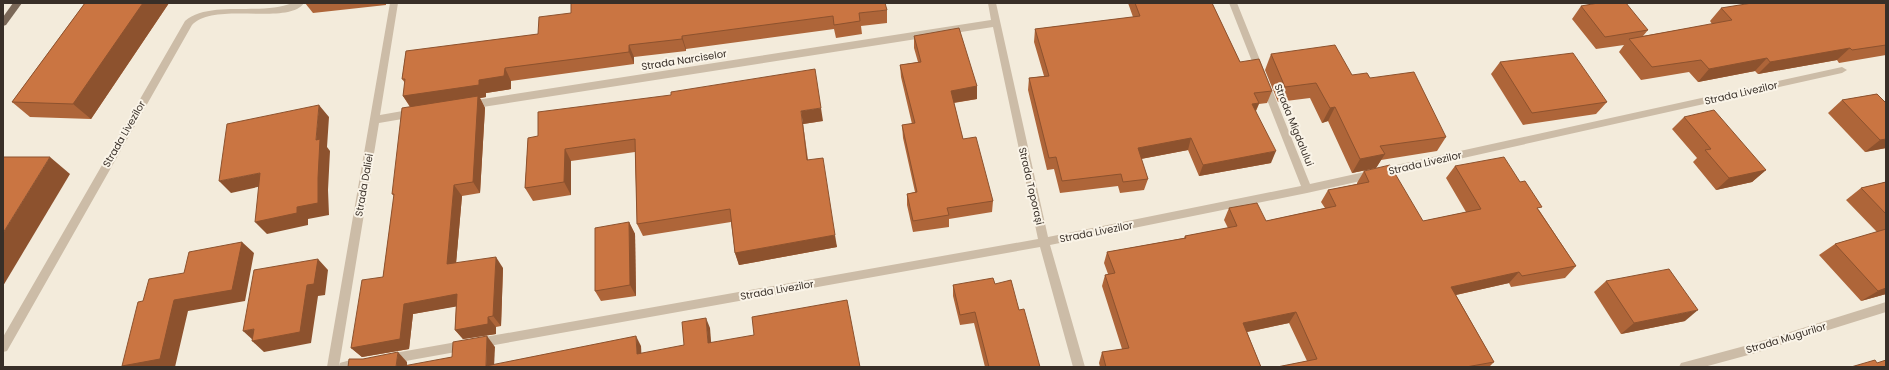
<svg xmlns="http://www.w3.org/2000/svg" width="1889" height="370" font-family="Poppins,sans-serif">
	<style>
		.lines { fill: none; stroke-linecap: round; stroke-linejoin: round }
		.minor { fill: #ccbca7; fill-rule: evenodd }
		.major { fill: #7a6858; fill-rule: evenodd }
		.wall { fill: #ae6539 }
		.shaded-wall { fill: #8d522e }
		.building { fill: #ca7542; stroke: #8d522e }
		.labels { text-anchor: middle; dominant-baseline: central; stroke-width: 4; stroke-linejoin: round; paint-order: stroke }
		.street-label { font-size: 10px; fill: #382f28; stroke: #faf4e8 }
	</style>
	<rect width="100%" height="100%" fill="#f3ebdb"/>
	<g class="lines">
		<!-- minor -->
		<g class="minor">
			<path d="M292,3H304C288,26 214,1 192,25L7,351L3,352V337L185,21C209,0 262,16 292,3Z"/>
			<path d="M390,3H398L380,115L414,109L419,113L414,117L379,123L339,366L340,363C347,361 358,358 365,360L367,364L365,367H327Z"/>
			<polygon points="988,3 996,3 1048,237 1301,186 1229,3 1237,3 1310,184 1842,67 1847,70 1842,73 1307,193 1050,245 1085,367 1073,367 1040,247 389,364 385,363 383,359 385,355 389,354 1038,239 993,27 470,109 465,105 470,101 991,20"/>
			<polygon points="1886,302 1886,312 1752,354 1704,367 1679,367 1681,363 1685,362 1752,344"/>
		</g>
		<!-- major -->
		<polygon class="major" points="13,3 22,3 6,25 3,26 3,17"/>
	</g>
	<!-- wall -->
	<g class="wall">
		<polygon points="85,3 169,3 91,119 30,117 12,102"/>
		<polygon points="305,3 386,3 386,5 313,13"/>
		<polygon points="1128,3 1212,3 1240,62 1272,91 1267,103 1259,104 1256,111 1271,163 1199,176 1188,150 1141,159 1148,179 1144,190 1120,193 1118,186 1060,193 1054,169 1047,170 1028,90 1029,78 1044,76 1034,42 1035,29 1133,17"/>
		<polygon points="1886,3 1886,55 1839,63 1837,60 1758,74 1755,71 1698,82 1689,72 1641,80 1619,52 1624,45 1596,49 1572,19 1581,6 1648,30 1643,36 1712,24 1710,21 1721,8"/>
		<polygon points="887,10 887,23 861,26 862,34 836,38 834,29 686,49 686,51 634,57 634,64 511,81 511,89 486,93 486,97 480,98 485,108 480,193 462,196 456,263 503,268 501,326 496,327 496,334 463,339 455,330 456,306 413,314 409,349 362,357 351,348 383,277 394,196 392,194 410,107 403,96 405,83 402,79 406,51"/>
		<polygon points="914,36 977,86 977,99 954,103 963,139 993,201 992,212 949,219 949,227 913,232 907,205 907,194 915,192 903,138 902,125 912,124 901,77 900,65 918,62 914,48"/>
		<polygon points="1271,54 1352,75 1370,78 1446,137 1437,151 1381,160 1376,168 1352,173 1328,121 1322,123 1310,98 1278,102 1265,70"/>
		<polygon points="1500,62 1607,102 1596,114 1523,125 1491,74"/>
		<polygon points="1877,94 1886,148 1865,152 1828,113 1842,100"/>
		<polygon points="1684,117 1766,170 1752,182 1716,190 1693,162 1697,158 1672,129"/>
		<polygon points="823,121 803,124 808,160 837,247 739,265 735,253 731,222 643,236 637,224 635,152 571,161 571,195 533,201 525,188 528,138"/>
		<polygon points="1455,166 1539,210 1576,266 1565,278 1511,287 1509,283 1456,295 1494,362 1489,367 1277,367 1307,361 1289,323 1247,332 1261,367 1100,367 1099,363 1102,352 1122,349 1102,286 1105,275 1108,274 1104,263 1107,252 1184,238 1185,236 1228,228 1224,220 1229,208 1266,221 1325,208 1321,202 1328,190 1357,184 1357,183 1364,171 1423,221 1466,212 1446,178"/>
		<polygon points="1886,182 1886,294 1861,301 1819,255 1835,244 1877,232 1846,200 1861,188"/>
		<polygon points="629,222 635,234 636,296 601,301 595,291"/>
		<polygon points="1606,281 1685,321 1621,334 1594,292"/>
		<polygon points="995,284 1019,310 1040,367 985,367 974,323 960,325 953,296 953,285"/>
	</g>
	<!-- shaded-wall -->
	<g class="shaded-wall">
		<polygon points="143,3 169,3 91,119 73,104"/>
		<polygon points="682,36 686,49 686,51 682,39"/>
		<polygon points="629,45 634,57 634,64 629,52"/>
		<polygon points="1850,48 1837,60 1758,74 1770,62"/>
		<polygon points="1767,58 1755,71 1698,82 1709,69"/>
		<polygon points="505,68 511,81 511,89 486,93 486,97 480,98 485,108 480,193 473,182 412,109 403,96 479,80"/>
		<polygon points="977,86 977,99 951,103 951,91"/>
		<polygon points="1259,103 1254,115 1252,104"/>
		<polygon points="319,105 329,117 327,147 330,151 328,190 329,215 308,219 308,225 267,234 255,222 297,207 318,178 316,140"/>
		<polygon points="1335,107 1328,121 1322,123 1330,108"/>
		<polygon points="821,108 823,121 803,124 810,173 801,111"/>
		<polygon points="1191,138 1188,150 1135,160 1138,148"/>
		<polygon points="1886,139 1886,148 1865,152 1880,140"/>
		<polygon points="565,149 571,161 571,195 564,182"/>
		<polygon points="1276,151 1271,163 1199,176 1203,165"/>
		<polygon points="1385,154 1376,168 1352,173 1360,159"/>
		<polygon points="50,157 70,174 3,286 3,233"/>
		<polygon points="1766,170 1752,182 1716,190 1729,178"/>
		<polygon points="260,173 271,184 231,193 219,181"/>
		<polygon points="454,185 462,196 455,275 447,264"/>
		<polygon points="629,222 635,234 636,296 630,285"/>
		<polygon points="835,235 837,247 739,265 735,253"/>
		<polygon points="242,242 254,253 245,301 188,311 175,367 123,367 122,366 174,300"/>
		<polygon points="496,257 503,268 501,326 493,316"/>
		<polygon points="318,259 328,270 325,295 318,296 311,343 264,352 252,341 254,341 243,331 254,329 307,285"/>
		<polygon points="1519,272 1509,283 1442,298 1451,287"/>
		<polygon points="1886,288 1886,294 1861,301 1878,291"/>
		<polygon points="457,294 465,305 413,314 409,349 362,357 351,348 404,304"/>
		<polygon points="1698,310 1685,321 1621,334 1634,323"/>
		<polygon points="1296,312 1289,323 1237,334 1243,323"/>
		<polygon points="488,317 496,327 496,334 463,339 455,330"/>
		<polygon points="706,318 710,328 712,353 708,343"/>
		<polygon points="487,336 495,347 494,367 486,366"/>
		<polygon points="636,336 641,346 642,364 637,354"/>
		<polygon points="398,352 407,362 407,367 396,367"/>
	</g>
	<!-- building -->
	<g class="building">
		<polygon points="85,3 143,3 73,104 12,102"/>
		<polygon points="571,3 885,3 887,10 859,13 860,21 834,25 833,16 682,36 682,39 629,45 629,52 505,68 504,76 479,80 479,85 403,96 405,79 402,79 406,51 538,34 539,17 571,13"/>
		<polygon points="1135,3 1212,3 1240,62 1259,59 1272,91 1254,93 1259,103 1252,104 1276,151 1203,165 1191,138 1138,148 1148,179 1123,182 1121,174 1062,181 1056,157 1049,158 1029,78 1049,76 1035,29 1140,16"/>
		<polygon points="1598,3 1626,3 1648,30 1605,37 1581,6"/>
		<polygon points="1752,3 1886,3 1886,45 1852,50 1850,48 1770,62 1767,58 1709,69 1701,60 1652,67 1629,39 1732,20 1721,8"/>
		<polygon points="959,28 977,86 951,91 963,139 976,137 993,201 947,208 949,215 913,221 907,194 917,192 902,125 915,123 900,65 921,62 914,36"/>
		<polygon points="1335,45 1352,75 1367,73 1370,78 1414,72 1446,137 1380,146 1385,154 1360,159 1335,107 1330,108 1316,83 1285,87 1271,54"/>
		<polygon points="1573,53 1607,102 1532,113 1500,62"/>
		<polygon points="815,69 821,108 801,111 807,160 823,158 835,235 735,253 730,209 637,224 635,139 565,149 564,182 525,188 528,138 538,136 538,112 671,95 671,92"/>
		<polygon points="1877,94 1886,103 1886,139 1880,140 1842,100"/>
		<polygon points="478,96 473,182 454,185 447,264 496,257 493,316 488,317 488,324 455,330 457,294 404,304 400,339 351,348 362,280 383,277 394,194 392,194 402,108"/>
		<polygon points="319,105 316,140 320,139 318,178 318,203 297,207 297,213 255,222 260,173 219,181 227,124"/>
		<polygon points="1714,110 1766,170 1729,178 1705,150 1711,149 1684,117"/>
		<polygon points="3,157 50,157 3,233"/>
		<polygon points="1504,157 1520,182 1525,181 1542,207 1537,208 1576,266 1522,276 1519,272 1451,287 1494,362 1466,367 1277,367 1317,359 1296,312 1243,323 1261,367 1106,367 1102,352 1129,348 1105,275 1115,273 1107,252 1186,238 1185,236 1237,226 1229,208 1257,203 1266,221 1336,206 1328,190 1369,182 1364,171 1390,165 1423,221 1481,209 1455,166"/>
		<polygon points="1886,182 1886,214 1861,188"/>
		<polygon points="629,222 630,285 595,291 595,228"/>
		<polygon points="1886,229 1886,288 1878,291 1835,244"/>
		<polygon points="242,242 232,290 174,300 160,359 122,366 138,302 143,301 149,279 184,273 189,252"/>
		<polygon points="318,259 314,284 307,285 300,332 252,341 254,329 243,331 254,270"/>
		<polygon points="1669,269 1698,310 1634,323 1606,281"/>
		<polygon points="993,278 995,284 1011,280 1019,310 1024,309 1040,367 989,367 975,312 960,315 953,285"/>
		<polygon points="847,300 860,367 398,367 452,357 453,342 487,336 486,366 636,336 637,354 684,345 682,322 706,318 708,343 754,335 752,317"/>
		<polygon points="398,352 396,367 348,367 349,359 363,359"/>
		<polygon points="1875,360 1877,363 1886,360 1886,367 1851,367"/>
	</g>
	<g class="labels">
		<!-- street labels -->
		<g class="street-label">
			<text transform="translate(684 60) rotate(-9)">Strada Narciselor</text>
			<text transform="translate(1741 93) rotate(-13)">Strada Livezilor</text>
			<text transform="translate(1294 125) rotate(68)">Strada Migdalului</text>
			<text transform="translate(124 134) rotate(-60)">Strada Livezilor</text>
			<text transform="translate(1425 163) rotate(-13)">Strada Livezilor</text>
			<text transform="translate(364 185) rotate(-80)">Strada Daliei</text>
			<text transform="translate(1031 186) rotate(77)">Strada Toporași</text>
			<text transform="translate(1096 232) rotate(-11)">Strada Livezilor</text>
			<text transform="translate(777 290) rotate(-10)">Strada Livezilor</text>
			<text transform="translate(1786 338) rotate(-17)">Strada Mugurilor</text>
		</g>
	</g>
	<!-- border -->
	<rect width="1889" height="370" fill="none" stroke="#382f28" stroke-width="8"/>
</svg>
